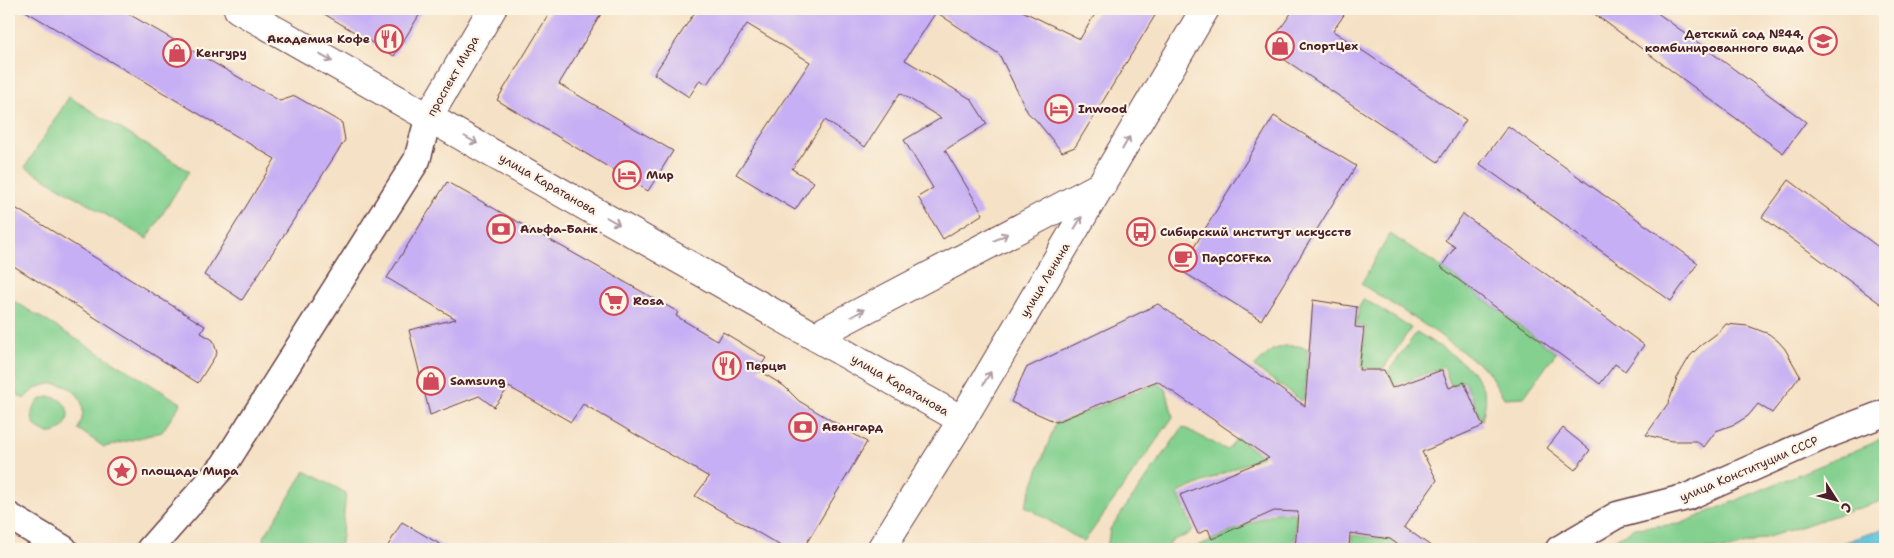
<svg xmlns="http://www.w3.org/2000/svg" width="1894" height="558" font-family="'Shantell Sans',sans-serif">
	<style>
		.green { fill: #83d08f; stroke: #66785d }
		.water { fill: #5ec1dc; stroke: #547084 }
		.building { fill: #c6aff4 }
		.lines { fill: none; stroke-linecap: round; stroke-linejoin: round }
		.street-casing { stroke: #643c42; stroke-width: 29 }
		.secondary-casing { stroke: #643c42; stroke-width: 30 }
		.primary-casing { stroke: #643c42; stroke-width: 30 }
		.street { stroke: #fff; stroke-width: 26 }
		.secondary { stroke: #fff; stroke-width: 28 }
		.primary { stroke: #fff; stroke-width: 28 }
		.oneway { stroke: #ae9aa0 }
		.labels { text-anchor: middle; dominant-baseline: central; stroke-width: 4.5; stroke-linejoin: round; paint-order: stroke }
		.poi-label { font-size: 12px; font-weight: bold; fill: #4a1f2b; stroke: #fcf5e5; text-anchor: start }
		.street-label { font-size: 12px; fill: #4a1f2b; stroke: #fcf5e5 }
	</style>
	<rect width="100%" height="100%" fill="#fcf5e5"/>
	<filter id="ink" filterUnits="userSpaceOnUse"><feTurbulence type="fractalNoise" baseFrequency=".02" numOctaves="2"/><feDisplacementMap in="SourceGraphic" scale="10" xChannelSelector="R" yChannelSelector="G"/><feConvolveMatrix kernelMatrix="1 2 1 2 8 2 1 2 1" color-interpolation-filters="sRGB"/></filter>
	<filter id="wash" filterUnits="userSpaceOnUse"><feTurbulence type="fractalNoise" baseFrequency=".0096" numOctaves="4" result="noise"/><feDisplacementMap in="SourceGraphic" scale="20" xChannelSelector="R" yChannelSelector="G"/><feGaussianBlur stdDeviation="1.12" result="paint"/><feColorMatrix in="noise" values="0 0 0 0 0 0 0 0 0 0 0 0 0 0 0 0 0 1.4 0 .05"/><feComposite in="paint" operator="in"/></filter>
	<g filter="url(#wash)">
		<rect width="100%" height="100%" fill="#f5e1c5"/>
		<!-- green -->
		<g class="green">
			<polygon points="69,97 189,171 147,239 25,167"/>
			<polygon points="1390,234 1441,267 1556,353 1524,397 1504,398 1487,370 1434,331 1361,284"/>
			<path d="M9,298L181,403L162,432L104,447L78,429C98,390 50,367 24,399L9,389Z"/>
			<polygon points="1364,299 1411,328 1383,369 1361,368 1366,327 1356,326 1359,307"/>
			<path d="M1417,332C1440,348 1477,365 1485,394C1487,402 1483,413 1482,421L1465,381L1451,386L1444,367L1393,386L1388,372Z"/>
			<polygon points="1285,346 1298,346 1308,349 1304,398 1302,401 1254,367 1272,350"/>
			<polygon points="1157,383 1166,389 1173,417 1084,542 1025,506 1056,422 1058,423"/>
			<circle cx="50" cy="415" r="18"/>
			<path d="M1183,427L1227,450L1237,438L1263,456L1178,493L1193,529C1184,542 1167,535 1169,549H1107L1110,529Z"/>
			<polygon points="1885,436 1885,500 1730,549 1598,549 1635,528 1680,524 1873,443"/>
			<polygon points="305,471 346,493 341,543 337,549 260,549 264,537"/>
			<polygon points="1274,513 1296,513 1294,549 1191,549"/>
			<polygon points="1352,535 1390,540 1403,549 1351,549"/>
		</g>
		<!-- water -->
		<polygon class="water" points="1885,528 1885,549 1824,549"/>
		<g id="blocks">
			<!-- building -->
			<g class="building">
				<polygon points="22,9 120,9 280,101 295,96 342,123 345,140 242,300 204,275 275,159"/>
				<polygon points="316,9 423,9 394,56"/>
				<polygon points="552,9 604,9 559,84 673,151 648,191 497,100"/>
				<polygon points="697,9 1018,9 1080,39 1098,9 1159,9 1075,147 1062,152 1036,120 1028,113 999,54 936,12 905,60 971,99 987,124 945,150 983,214 943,239 918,197 933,188 904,140 941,118 900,93 865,147 825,120 792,169 814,182 795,210 736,174 810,62 747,24 707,84 700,80 689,97 654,74"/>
				<polygon points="1294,9 1348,9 1333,31 1466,120 1438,162 1267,48"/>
				<polygon points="1588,9 1652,9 1806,122 1783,153"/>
				<polygon points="1274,116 1356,166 1261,320 1180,270"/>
				<polygon points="1508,126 1698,263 1671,301 1480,164"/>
				<polygon points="1789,180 1885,252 1885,307 1762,217"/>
				<polygon points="447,182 678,312 676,316 718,341 723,332 766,358 758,370 784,386 799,401 867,442 803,549 786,549 695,496 709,477 583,404 571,422 509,387 494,407 479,396 430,415 409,330 456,319 387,278"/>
				<polygon points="9,204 205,326 201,333 213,340 217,353 198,383 9,263"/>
				<polygon points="1463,214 1644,345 1625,371 1615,364 1600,384 1441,267 1455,247 1445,240"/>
				<polygon points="1313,300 1357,307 1355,327 1364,328 1359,370 1384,370 1392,388 1442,370 1449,388 1464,382 1483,426 1422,452 1437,480 1404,527 1435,549 1404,549 1390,539 1350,533 1349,549 1295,549 1298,512 1274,511 1212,539 1208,529 1198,534 1180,495 1269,458 1157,381 1056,422 1011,402 1026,368 1158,304 1305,406"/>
				<polygon points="1726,324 1748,326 1769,334 1778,341 1785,349 1800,376 1772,413 1758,404 1748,416 1735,424 1716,431 1704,447 1696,441 1672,441 1646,435 1669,402 1677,378 1690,356 1700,346 1719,332"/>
				<polygon points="1563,428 1590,450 1575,470 1547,448"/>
				<polygon points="402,522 448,549 386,549"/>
			</g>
		</g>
	</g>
	<g filter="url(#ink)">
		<use href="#blocks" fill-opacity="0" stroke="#643c42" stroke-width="1"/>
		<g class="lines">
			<defs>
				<g id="street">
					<polyline points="9,516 64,549"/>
					<polyline points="150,549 224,465 417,160 429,116"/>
					<polyline points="1559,549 1617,515 1687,497 1822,437 1885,413"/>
				</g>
				<g id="secondary">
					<polyline points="238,9 962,420"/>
					<polyline points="429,116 492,9"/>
					<polyline points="815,336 1102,185"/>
				</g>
				<polyline id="primary" points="881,549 962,420 1205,9"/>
			</defs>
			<!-- street casing -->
			<use href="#street" class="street-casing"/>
			<!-- secondary casing -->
			<use href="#secondary" class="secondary-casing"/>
			<!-- primary casing -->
			<use href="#primary" class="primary-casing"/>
			<!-- street -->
			<use href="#street" class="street"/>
			<!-- secondary -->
			<use href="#secondary" class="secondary"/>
			<!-- primary -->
			<use href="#primary" class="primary"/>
		</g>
		<!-- one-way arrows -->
		<defs><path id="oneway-shaft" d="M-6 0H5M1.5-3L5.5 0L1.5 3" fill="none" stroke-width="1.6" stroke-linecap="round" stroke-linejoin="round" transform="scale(1.25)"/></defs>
		<g class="oneway">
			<use href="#oneway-shaft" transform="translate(326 58) rotate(29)"/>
			<use href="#oneway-shaft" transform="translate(471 140) rotate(30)"/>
			<use href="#oneway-shaft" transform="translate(1126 143) rotate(-60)"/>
			<use href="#oneway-shaft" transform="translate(613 221) rotate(30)"/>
			<use href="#oneway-shaft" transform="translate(1078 223) rotate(-59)"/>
			<use href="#oneway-shaft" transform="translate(1001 237) rotate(-28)"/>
			<use href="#oneway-shaft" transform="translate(858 313) rotate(-28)"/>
			<use href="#oneway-shaft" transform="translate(987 378) rotate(-59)"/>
		</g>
	</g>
	<!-- icons -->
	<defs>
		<symbol id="restaurant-ring" viewBox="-11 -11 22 22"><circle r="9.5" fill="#fcf5e5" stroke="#d1495b" stroke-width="1.5"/><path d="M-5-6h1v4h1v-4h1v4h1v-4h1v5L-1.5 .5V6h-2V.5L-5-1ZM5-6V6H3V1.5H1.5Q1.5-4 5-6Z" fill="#d1495b"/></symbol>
		<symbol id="school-ring" viewBox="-11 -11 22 22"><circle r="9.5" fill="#fcf5e5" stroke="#d1495b" stroke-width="1.5"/><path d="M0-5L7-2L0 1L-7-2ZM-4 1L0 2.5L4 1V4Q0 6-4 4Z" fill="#d1495b"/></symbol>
		<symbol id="shop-ring" viewBox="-11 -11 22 22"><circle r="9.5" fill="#fcf5e5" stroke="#d1495b" stroke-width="1.5"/><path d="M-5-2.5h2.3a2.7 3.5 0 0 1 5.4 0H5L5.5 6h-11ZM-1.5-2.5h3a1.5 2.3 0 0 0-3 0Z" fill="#d1495b"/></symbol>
		<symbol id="hotel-ring" viewBox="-11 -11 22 22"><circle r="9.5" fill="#fcf5e5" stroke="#d1495b" stroke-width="1.5"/><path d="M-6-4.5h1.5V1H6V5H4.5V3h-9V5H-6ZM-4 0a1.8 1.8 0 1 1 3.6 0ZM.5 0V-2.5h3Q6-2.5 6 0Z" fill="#d1495b"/></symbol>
		<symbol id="bank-ring" viewBox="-11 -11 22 22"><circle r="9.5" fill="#fcf5e5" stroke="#d1495b" stroke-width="1.5"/><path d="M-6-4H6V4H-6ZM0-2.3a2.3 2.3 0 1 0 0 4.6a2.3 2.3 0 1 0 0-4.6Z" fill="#d1495b"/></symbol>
		<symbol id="bus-ring" viewBox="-11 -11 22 22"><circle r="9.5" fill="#fcf5e5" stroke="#d1495b" stroke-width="1.5"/><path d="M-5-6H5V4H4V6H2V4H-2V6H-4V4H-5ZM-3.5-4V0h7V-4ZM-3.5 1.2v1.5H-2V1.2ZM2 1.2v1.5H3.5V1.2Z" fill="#d1495b"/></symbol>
		<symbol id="cafe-ring" viewBox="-11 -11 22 22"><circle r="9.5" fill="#fcf5e5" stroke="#d1495b" stroke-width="1.5"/><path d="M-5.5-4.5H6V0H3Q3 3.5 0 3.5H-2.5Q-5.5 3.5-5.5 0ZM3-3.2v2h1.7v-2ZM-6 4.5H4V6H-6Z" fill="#d1495b"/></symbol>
		<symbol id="supermarket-ring" viewBox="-11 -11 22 22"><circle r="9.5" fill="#fcf5e5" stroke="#d1495b" stroke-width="1.5"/><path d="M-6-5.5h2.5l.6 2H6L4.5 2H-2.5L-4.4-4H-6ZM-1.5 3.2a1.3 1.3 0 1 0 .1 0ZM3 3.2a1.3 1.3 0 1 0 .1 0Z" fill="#d1495b"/></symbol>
		<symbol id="sight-ring" viewBox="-11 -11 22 22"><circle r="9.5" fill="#fcf5e5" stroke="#d1495b" stroke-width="1.5"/><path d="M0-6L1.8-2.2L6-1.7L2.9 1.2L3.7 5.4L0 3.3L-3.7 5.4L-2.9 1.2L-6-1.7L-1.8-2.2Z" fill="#d1495b"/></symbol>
	</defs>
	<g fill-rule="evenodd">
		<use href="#restaurant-ring" x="373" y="23" width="32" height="32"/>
		<use href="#school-ring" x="1807" y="25" width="32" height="32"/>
		<use href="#shop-ring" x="1264" y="30" width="32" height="32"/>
		<use href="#shop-ring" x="161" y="37" width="32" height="32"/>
		<use href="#hotel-ring" x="1043" y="93" width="32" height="32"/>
		<use href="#hotel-ring" x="611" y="159" width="32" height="32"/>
		<use href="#bank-ring" x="485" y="213" width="32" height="32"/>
		<use href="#bus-ring" x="1125" y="216" width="32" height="32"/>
		<use href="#cafe-ring" x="1167" y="242" width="32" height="32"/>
		<use href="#supermarket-ring" x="598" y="285" width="32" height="32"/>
		<use href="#restaurant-ring" x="711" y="350" width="32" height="32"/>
		<use href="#shop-ring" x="415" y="365" width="32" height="32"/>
		<use href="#bank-ring" x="787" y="411" width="32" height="32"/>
		<use href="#sight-ring" x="106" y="455" width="32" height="32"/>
	</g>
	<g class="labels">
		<!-- poi labels -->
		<g class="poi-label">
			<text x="1804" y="34" text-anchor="end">Детский сад №44,<tspan x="1804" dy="14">комбинированного вида</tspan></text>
			<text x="370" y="39" text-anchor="end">Академия Кофе</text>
			<text x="1299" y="46">СпортЦех</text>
			<text x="196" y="53">Кенгуру</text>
			<text x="1078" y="109">Inwood</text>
			<text x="646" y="175">Мир</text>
			<text x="520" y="229">Альфа-Банк</text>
			<text x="1160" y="232">Сибирский институт искусств</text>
			<text x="1202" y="258">ПарCOFFка</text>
			<text x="633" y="301">Rosa</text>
			<text x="746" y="366">Перцы</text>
			<text x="450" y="381">Samsung</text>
			<text x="822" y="427">Авангард</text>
			<text x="141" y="471">площадь Мира</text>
		</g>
		<!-- street labels -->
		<g class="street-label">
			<text transform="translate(453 76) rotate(-60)">проспект Мира</text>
			<text transform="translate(548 184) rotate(30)">улица Каратанова</text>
			<text transform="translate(1045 280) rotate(-59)">улица Ленина</text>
			<text transform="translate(900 385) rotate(30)">улица Каратанова</text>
			<text transform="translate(1749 469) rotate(-23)">улица Конституции СССР</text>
		</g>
	</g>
	<!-- margin -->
	<rect width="1894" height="558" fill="none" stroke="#fcf5e5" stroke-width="30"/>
	<!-- north arrow -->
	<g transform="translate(1836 500) rotate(126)" stroke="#fcf5e5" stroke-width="4" paint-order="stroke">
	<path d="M0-4L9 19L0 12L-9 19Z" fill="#4a1f2b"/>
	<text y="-8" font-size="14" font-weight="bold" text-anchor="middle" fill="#4a1f2b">С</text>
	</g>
</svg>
